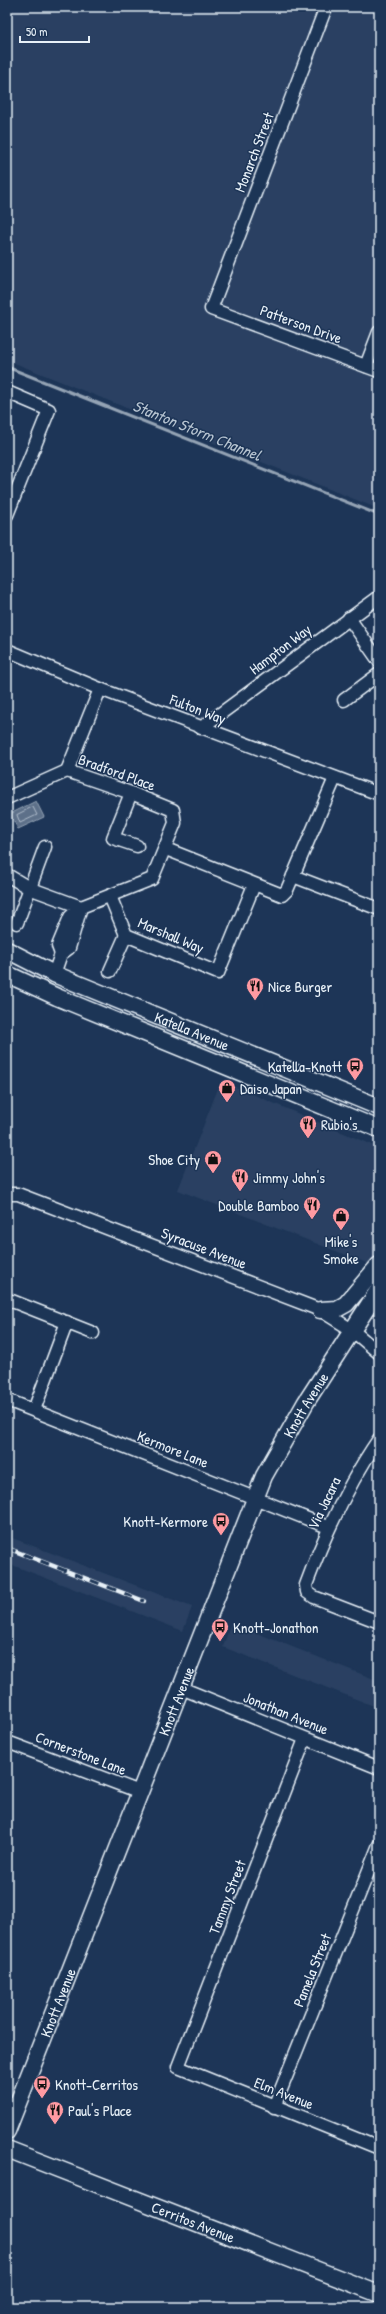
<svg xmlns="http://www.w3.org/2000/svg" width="386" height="2314" font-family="'Patrick Hand',sans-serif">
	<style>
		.built { fill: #2a4162 }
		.water { fill: #5d7089; stroke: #95a4b5 }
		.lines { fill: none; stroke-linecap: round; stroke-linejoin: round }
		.shore { stroke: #b0bdcc; stroke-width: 1 }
		.stream { stroke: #95a4b5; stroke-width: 3 }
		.minor-casing { stroke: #e8f1f8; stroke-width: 15 }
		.major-casing { stroke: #e8f1f8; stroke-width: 19 }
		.minor { stroke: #1d3557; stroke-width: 12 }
		.major { stroke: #1d3557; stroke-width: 16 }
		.rail-casing { stroke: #e8f1f8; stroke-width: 4.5 }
		.rail { stroke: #1d3557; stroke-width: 3; stroke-dasharray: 9; stroke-linecap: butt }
		.labels { text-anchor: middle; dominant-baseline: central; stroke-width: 3; stroke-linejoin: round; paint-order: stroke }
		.street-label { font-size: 15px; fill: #e8f1f8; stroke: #1d3557 }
		.poi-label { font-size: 15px; fill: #e8f1f8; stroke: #1d3557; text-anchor: start }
		.water-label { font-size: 16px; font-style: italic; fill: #b7c4d1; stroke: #1d3557 }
	</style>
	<rect width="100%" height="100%" fill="#1d3557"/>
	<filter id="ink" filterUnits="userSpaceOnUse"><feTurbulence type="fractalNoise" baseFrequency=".025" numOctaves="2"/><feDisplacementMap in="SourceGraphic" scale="8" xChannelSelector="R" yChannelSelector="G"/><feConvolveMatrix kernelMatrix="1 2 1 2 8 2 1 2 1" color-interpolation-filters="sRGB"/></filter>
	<g filter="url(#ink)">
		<!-- built -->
		<g class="built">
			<polygon points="7,7 379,7 379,509 7,360"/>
			<polygon points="221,1081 379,1148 379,1255 372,1265 178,1190"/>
			<polygon points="7,1536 192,1607 183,1631 7,1563"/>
			<polygon points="231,1623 379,1681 379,1708 223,1647"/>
		</g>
		<!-- water -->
		<polygon class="water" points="36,801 44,817 18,829 10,814"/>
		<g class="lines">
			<!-- shore -->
			<polygon class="shore" points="33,807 37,815 20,823 17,815"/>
			<!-- stream -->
			<polyline class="stream" points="7,367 379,515"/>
			<defs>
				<g id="minor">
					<polyline points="326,7 211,309 379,371"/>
					<polyline points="366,366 379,332"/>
					<polyline points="7,392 49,410 7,515"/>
					<polyline points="349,618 379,661"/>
					<polyline points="7,650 100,689 379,794"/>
					<polyline points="344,700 379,674"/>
					<polyline points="201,728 379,597"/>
					<polyline points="67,771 100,689"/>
					<polyline points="131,793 113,838 137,846"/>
					<polyline points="7,798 67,771 131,793 173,810 175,823 152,879 81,907 70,917 58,946 61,954"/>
					<polyline points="166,849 282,895 287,890 335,778"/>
					<polyline points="7,875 29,888 81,907"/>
					<polyline points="293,876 379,909"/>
					<polyline points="110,896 126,935 218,973 254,885"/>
					<polyline points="17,923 45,847"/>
					<polyline points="110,971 126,935"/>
					<polyline points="54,974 61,954 69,948 81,907"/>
					<polyline points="7,1194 18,1194 320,1310 352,1330 379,1353"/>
					<polyline points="12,1301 93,1333"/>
					<polyline points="7,1400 328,1527"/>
					<polyline points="34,1410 67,1322"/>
					<path d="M379,1439C347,1485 325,1534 306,1585L307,1592L314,1597L379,1622"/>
					<polyline points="181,1688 379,1768"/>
					<polyline points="305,1739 178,2067 379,2148"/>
					<polyline points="10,1743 140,1792"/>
					<polyline points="274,2107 379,1845"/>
				</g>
				<g id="major">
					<path id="s1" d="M7,950L54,974L379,1107"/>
					<polyline points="7,974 57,997 379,1129"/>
					<polyline points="320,1310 337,1309 346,1304 379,1265"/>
					<path id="s2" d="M7,2131L264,1476L306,1402L379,1289"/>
					<path id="s3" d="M7,2149L379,2294"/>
				</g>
			</defs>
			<!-- minor casing -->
			<use href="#minor" class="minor-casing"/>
			<!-- major casing -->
			<use href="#major" class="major-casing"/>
			<!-- minor -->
			<use href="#minor" class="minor"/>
			<!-- major -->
			<use href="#major" class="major"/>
			<defs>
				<polyline id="rail" points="7,1548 144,1601"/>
			</defs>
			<!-- rail casing -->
			<use href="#rail" class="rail-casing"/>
			<!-- rail -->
			<use href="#rail" class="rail"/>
		</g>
	</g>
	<!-- icons -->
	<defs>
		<symbol id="restaurant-pin" viewBox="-11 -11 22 30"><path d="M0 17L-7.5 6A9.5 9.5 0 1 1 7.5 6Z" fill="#ff9aa2" stroke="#1d3557"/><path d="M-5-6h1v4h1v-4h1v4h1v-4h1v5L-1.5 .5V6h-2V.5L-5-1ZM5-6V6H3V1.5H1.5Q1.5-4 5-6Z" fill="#111"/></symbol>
		<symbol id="bus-pin" viewBox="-11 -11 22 30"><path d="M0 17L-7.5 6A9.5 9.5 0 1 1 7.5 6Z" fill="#ff9aa2" stroke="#1d3557"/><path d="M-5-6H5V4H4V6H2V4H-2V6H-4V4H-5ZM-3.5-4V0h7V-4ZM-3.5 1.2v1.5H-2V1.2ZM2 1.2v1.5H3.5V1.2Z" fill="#111"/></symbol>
		<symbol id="shop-pin" viewBox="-11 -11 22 30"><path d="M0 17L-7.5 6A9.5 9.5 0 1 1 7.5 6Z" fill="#ff9aa2" stroke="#1d3557"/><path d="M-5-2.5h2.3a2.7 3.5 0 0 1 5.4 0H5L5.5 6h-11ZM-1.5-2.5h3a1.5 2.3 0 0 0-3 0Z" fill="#111"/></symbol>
	</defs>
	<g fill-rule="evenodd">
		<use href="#restaurant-pin" x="245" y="976" width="20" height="27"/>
		<use href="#bus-pin" x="345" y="1056" width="20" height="27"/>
		<use href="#shop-pin" x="217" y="1078" width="20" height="27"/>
		<use href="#restaurant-pin" x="298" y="1114" width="20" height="27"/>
		<use href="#shop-pin" x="203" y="1149" width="20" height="27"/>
		<use href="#restaurant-pin" x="230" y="1167" width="20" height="27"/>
		<use href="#restaurant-pin" x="302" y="1195" width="20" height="27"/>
		<use href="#shop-pin" x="331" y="1206" width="20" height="27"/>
		<use href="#bus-pin" x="211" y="1511" width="20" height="27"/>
		<use href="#bus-pin" x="210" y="1617" width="20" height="27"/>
		<use href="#bus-pin" x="32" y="2074" width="20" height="27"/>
		<use href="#restaurant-pin" x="45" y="2100" width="20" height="27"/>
	</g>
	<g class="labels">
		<!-- street labels -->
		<g class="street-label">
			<text transform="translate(254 152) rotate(-69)">Monarch Street</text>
			<text transform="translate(301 324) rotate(20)">Patterson Drive</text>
			<text transform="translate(280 649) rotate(-37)">Hampton Way</text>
			<text transform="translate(198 709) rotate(21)">Fulton Way</text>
			<text transform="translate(117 772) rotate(20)">Bradford Place</text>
			<text transform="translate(171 935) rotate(23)">Marshall Way</text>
			<text stroke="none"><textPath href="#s1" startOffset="202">Katella Avenue</textPath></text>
			<text transform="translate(204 1248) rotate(21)">Syracuse Avenue</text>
			<text stroke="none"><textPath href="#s2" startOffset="786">Knott Avenue</textPath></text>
			<text transform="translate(173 1449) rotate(22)">Kermore Lane</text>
			<text transform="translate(324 1503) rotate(-64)">Via Jacara</text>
			<text stroke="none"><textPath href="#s2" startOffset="462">Knott Avenue</textPath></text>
			<text transform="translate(286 1713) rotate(22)">Jonathan Avenue</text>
			<text transform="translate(81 1753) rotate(21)">Cornerstone Lane</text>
			<text transform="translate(227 1897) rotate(-69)">Tammy Street</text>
			<text transform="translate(312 1970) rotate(-68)">Pamela Street</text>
			<text stroke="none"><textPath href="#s2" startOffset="138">Knott Avenue</textPath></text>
			<text transform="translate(284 2093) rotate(22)">Elm Avenue</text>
			<text stroke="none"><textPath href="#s3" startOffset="200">Cerritos Avenue</textPath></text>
		</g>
		<!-- poi labels -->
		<g class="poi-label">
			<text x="268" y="986">Nice Burger</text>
			<text x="342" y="1066" text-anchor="end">Katella-Knott</text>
			<text x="240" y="1088">Daiso Japan</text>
			<text x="321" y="1124">Rubio's</text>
			<text x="200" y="1159" text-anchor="end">Shoe City</text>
			<text x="253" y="1177">Jimmy John's</text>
			<text x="299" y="1205" text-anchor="end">Double Bamboo</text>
			<text x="341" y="1241" text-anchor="middle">Mike's<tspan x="341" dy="17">Smoke</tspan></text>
			<text x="208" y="1521" text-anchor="end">Knott-Kermore</text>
			<text x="233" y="1627">Knott-Jonathon</text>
			<text x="55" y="2084">Knott-Cerritos</text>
			<text x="68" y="2110">Paul's Place</text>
		</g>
		<!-- water labels -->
		<g class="water-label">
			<text transform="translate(197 430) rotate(22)">Stanton Storm Channel</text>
		</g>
	</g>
	<!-- margin -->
	<rect width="386" height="2314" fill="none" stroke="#1d3557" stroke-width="24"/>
	<rect x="12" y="12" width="362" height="2290" fill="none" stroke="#e8f1f8" stroke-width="1.5" filter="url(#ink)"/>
	<!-- scale -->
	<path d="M20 36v6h69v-6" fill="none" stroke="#e8f1f8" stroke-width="2"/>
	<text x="26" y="36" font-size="12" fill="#e8f1f8" stroke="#1d3557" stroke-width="3" paint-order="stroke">50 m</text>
</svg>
